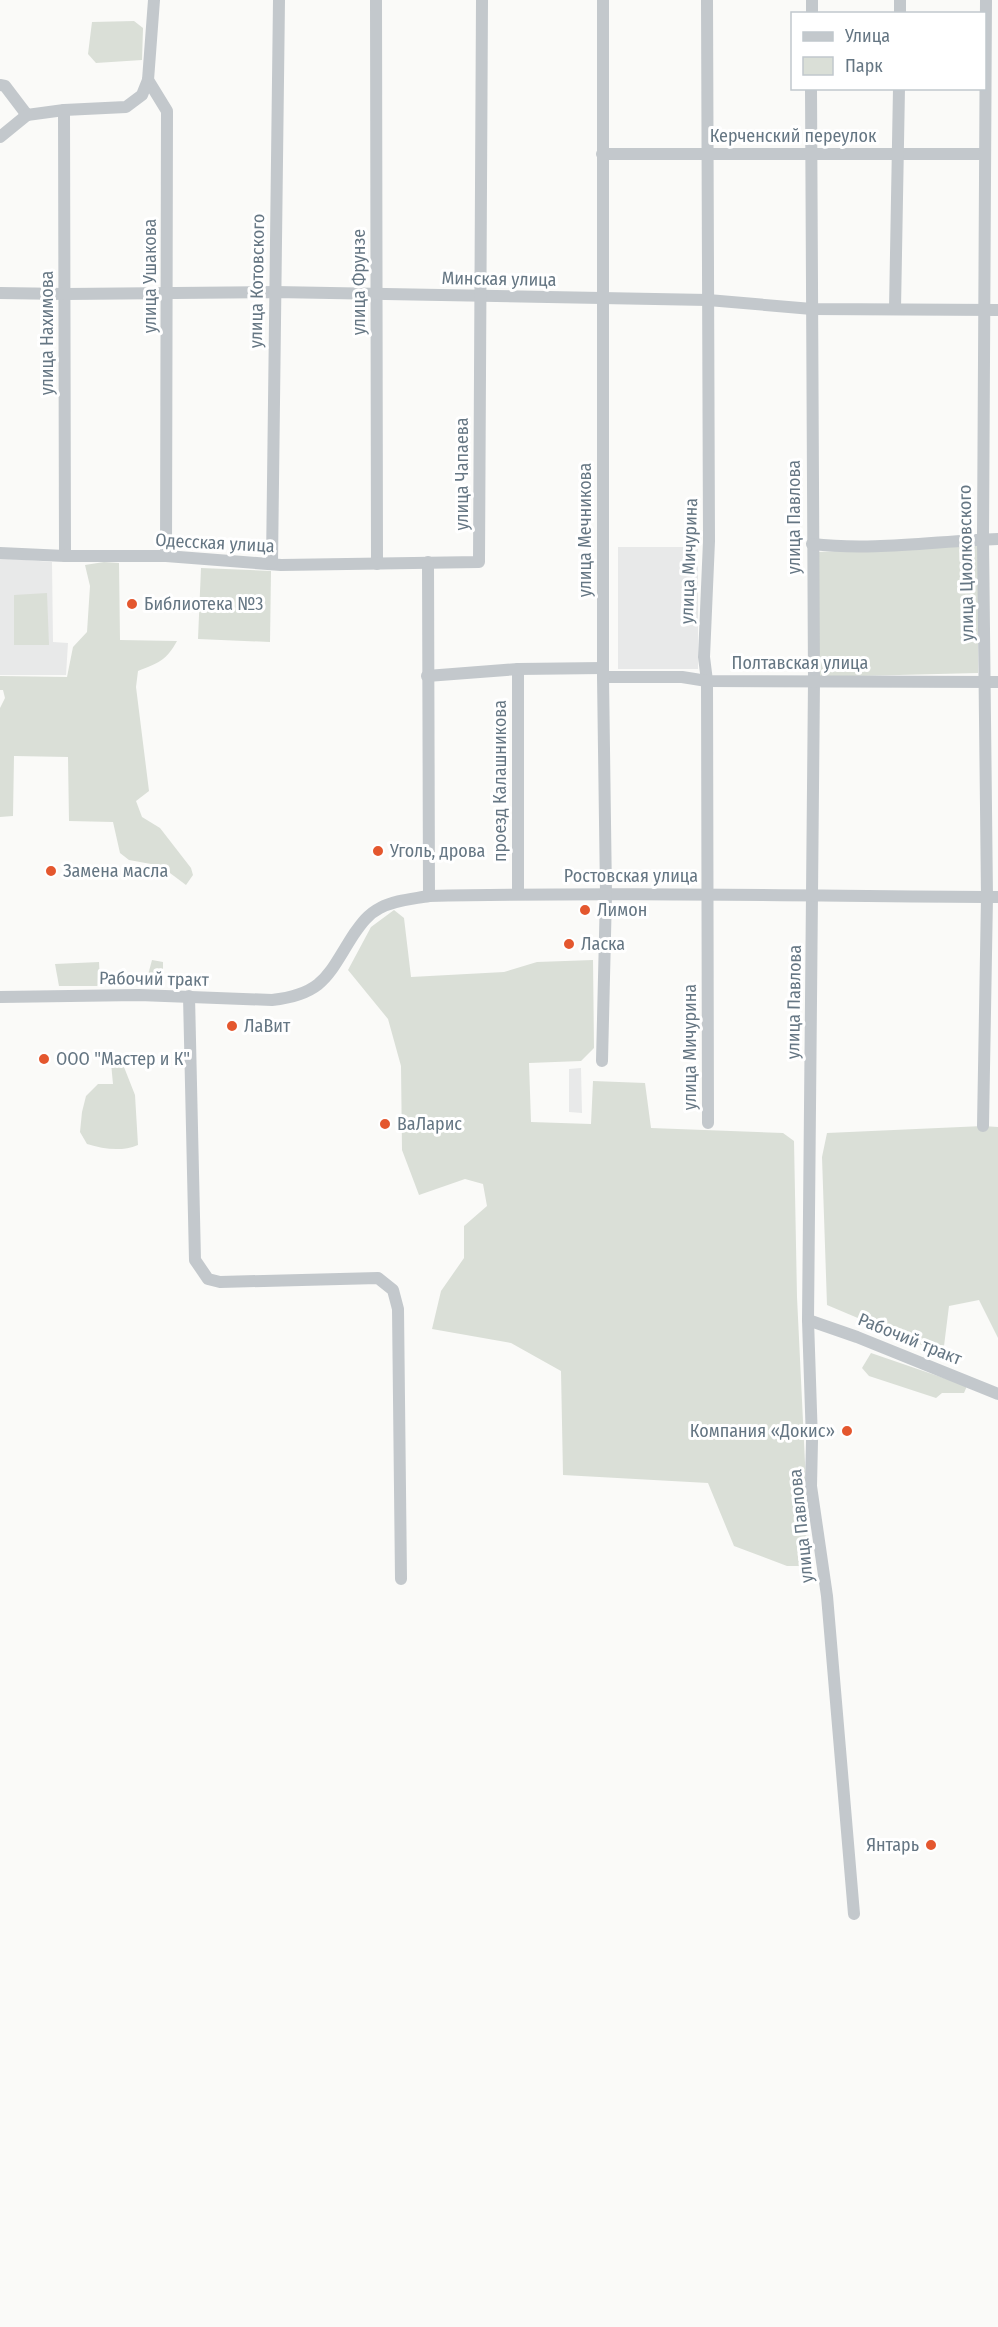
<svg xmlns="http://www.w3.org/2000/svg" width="998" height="2327" font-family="'Fira Sans Condensed',sans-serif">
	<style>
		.built { fill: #e8e9e9 }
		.green { fill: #dadfd7 }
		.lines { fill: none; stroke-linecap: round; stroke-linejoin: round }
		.minor { stroke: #c3c8cc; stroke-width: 12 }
		.poi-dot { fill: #e4572e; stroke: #fff; stroke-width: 2 }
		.labels { text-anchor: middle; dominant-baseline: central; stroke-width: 6; stroke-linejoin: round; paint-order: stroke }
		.street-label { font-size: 18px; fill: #657683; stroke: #fff }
		.poi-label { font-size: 18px; fill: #657683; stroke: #fff; text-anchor: start }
	</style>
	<rect width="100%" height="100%" fill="#fafaf8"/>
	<!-- built -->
	<g class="built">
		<rect x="618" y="547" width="80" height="122"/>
		<polygon points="0,558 52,562 53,642 68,643 66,675 0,675"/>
		<polygon points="581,1068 582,1113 569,1112 569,1069"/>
	</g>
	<!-- green -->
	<g class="green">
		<polygon points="134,21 143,28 142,60 96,63 88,54 92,22"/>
		<polygon points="978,544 978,673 819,677 818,552"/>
		<path d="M104,562L119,563L120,640L177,641C166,661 158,663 138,671L136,687L149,791L136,801L142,817L160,828L191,868L193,875L186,885L170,873L151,864L129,860L120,853L113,822L69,821L68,757L14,756L13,816L0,817V708L5,698L3,690H0V676L67,677L73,647L87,632L90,586L85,565Z"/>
		<polygon points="201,568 271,571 270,642 198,639"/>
		<polygon points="47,593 49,645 14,645 14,595"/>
		<polygon points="394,910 404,918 411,977 504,972 537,962 593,960 594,1048 581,1061 529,1063 531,1122 591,1124 593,1081 645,1083 651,1128 783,1133 794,1141 797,1297 810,1566 787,1566 734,1546 708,1483 563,1475 561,1371 511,1343 432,1329 441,1291 464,1258 464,1226 487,1206 483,1184 465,1179 419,1195 402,1150 401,1066 388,1019 348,970 371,927"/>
		<polygon points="152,960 163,962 163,986 145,986"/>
		<polygon points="99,962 100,983 97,986 59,986 55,964"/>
		<path d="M122,1062L135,1095L138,1145C121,1152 104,1149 87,1144L80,1132L82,1112L86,1096L98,1084H113L111,1063Z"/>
		<polygon points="983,1126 998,1127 998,1338 979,1300 949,1306 943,1354 827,1305 822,1157 827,1133"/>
		<polygon points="871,1353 967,1386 964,1393 942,1393 936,1398 869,1376 862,1368"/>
	</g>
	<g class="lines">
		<!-- minor -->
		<g class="minor">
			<polyline points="154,0 148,80 167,111 166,556"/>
			<polyline points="376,0 377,564"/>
			<polyline points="707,0 709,541 704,657 707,681 708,1123"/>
			<polyline points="812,14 812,0"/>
			<polyline points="900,14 900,0"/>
			<polyline points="0,85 5,86 27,115 64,110 126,107 142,95 148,80"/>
			<polyline points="811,88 814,681 808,1320 812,1441 811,1486 827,1596 854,1914"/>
			<polyline points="64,110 65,556"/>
			<polyline points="0,137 27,115"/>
			<polyline points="602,154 985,154"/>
			<polyline points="0,293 66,294 275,292 708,300 812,309 998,310"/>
			<polyline points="895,309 899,88"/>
			<path d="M812,544C874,551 936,541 998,539"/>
			<polyline points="0,553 65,556 166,556 281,565 479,562 482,0"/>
			<polyline points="428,562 429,896"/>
			<polyline points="272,563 279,0"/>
			<polyline points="518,669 518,894"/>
			<polyline points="427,676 518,669 603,668"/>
			<polyline points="603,677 682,677 707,681 998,682"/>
			<polyline points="189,996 195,1260 208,1279 220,1282 378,1278 393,1290 398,1309 401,1579"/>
			<path d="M0,997L139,995L272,1000C325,994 328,974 354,934C361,924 368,914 380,908C395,900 413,899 429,896C619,892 808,896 998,897"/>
			<polyline points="602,1061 606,894 603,677 603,0"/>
			<polyline points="983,1126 987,897 983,540 986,0"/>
			<polyline points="808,1320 857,1337 998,1394"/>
		</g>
	</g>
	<!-- markers -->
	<g class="poi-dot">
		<circle cx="132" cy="604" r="6"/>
		<circle cx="378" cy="851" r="6"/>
		<circle cx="51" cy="871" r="6"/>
		<circle cx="585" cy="910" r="6"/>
		<circle cx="569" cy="944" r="6"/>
		<circle cx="232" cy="1026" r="6"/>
		<circle cx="44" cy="1059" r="6"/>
		<circle cx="385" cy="1124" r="6"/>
		<circle cx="847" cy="1431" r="6"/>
		<circle cx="931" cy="1845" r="6"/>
	</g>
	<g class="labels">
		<!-- street labels -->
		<g class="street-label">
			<text x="793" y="136">Керченский переулок</text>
			<text transform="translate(150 276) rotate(-90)">улица Ушакова</text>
			<text transform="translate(499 279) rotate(1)">Минская улица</text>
			<text transform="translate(257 281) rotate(-89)">улица Котовского</text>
			<text transform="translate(359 282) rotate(-90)">улица Фрунзе</text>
			<text transform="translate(47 333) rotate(-90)">улица Нахимова</text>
			<text transform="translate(462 474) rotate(-90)">улица Чапаева</text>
			<text transform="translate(794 517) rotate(-90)">улица Павлова</text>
			<text transform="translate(585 530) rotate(-90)">улица Мечникова</text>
			<text transform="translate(215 543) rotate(3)">Одесская улица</text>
			<text transform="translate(689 561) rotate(-88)">улица Мичурина</text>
			<text transform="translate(966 563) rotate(-91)">улица Циолковского</text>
			<text x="800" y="663">Полтавская улица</text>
			<text transform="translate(500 781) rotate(-90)">проезд Калашникова</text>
			<text x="631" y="876">Ростовская улица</text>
			<text transform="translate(154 979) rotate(1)">Рабочий тракт</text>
			<text transform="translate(794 1002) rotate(-89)">улица Павлова</text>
			<text transform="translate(690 1047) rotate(-90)">улица Мичурина</text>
			<text transform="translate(910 1339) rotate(22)">Рабочий тракт</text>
			<text transform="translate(801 1526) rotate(-96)">улица Павлова</text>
		</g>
		<!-- poi labels -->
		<g class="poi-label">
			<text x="144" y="604">Библиотека №3</text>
			<text x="390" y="851">Уголь, дрова</text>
			<text x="63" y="871">Замена масла</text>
			<text x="597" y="910">Лимон</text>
			<text x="581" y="944">Ласка</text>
			<text x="244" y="1026">ЛаВит</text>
			<text x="56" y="1059">ООО "Мастер и К"</text>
			<text x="397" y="1124">ВаЛарис</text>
			<text x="835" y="1431" text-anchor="end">Компания «Докис»</text>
			<text x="919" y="1845" text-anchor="end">Янтарь</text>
		</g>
	</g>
	<!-- legend -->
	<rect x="791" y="12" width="195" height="78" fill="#ffffff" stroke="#c1c8cd" stroke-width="1.5"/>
	<rect x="803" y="32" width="30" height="9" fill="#c3c8cc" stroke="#c1c8cd" stroke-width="1.5"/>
	<text x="845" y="42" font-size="18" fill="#657683">Улица</text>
	<rect x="803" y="57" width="30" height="18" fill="#dadfd7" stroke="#c1c8cd" stroke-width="1.5"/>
	<text x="845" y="72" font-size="18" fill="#657683">Парк</text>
</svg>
